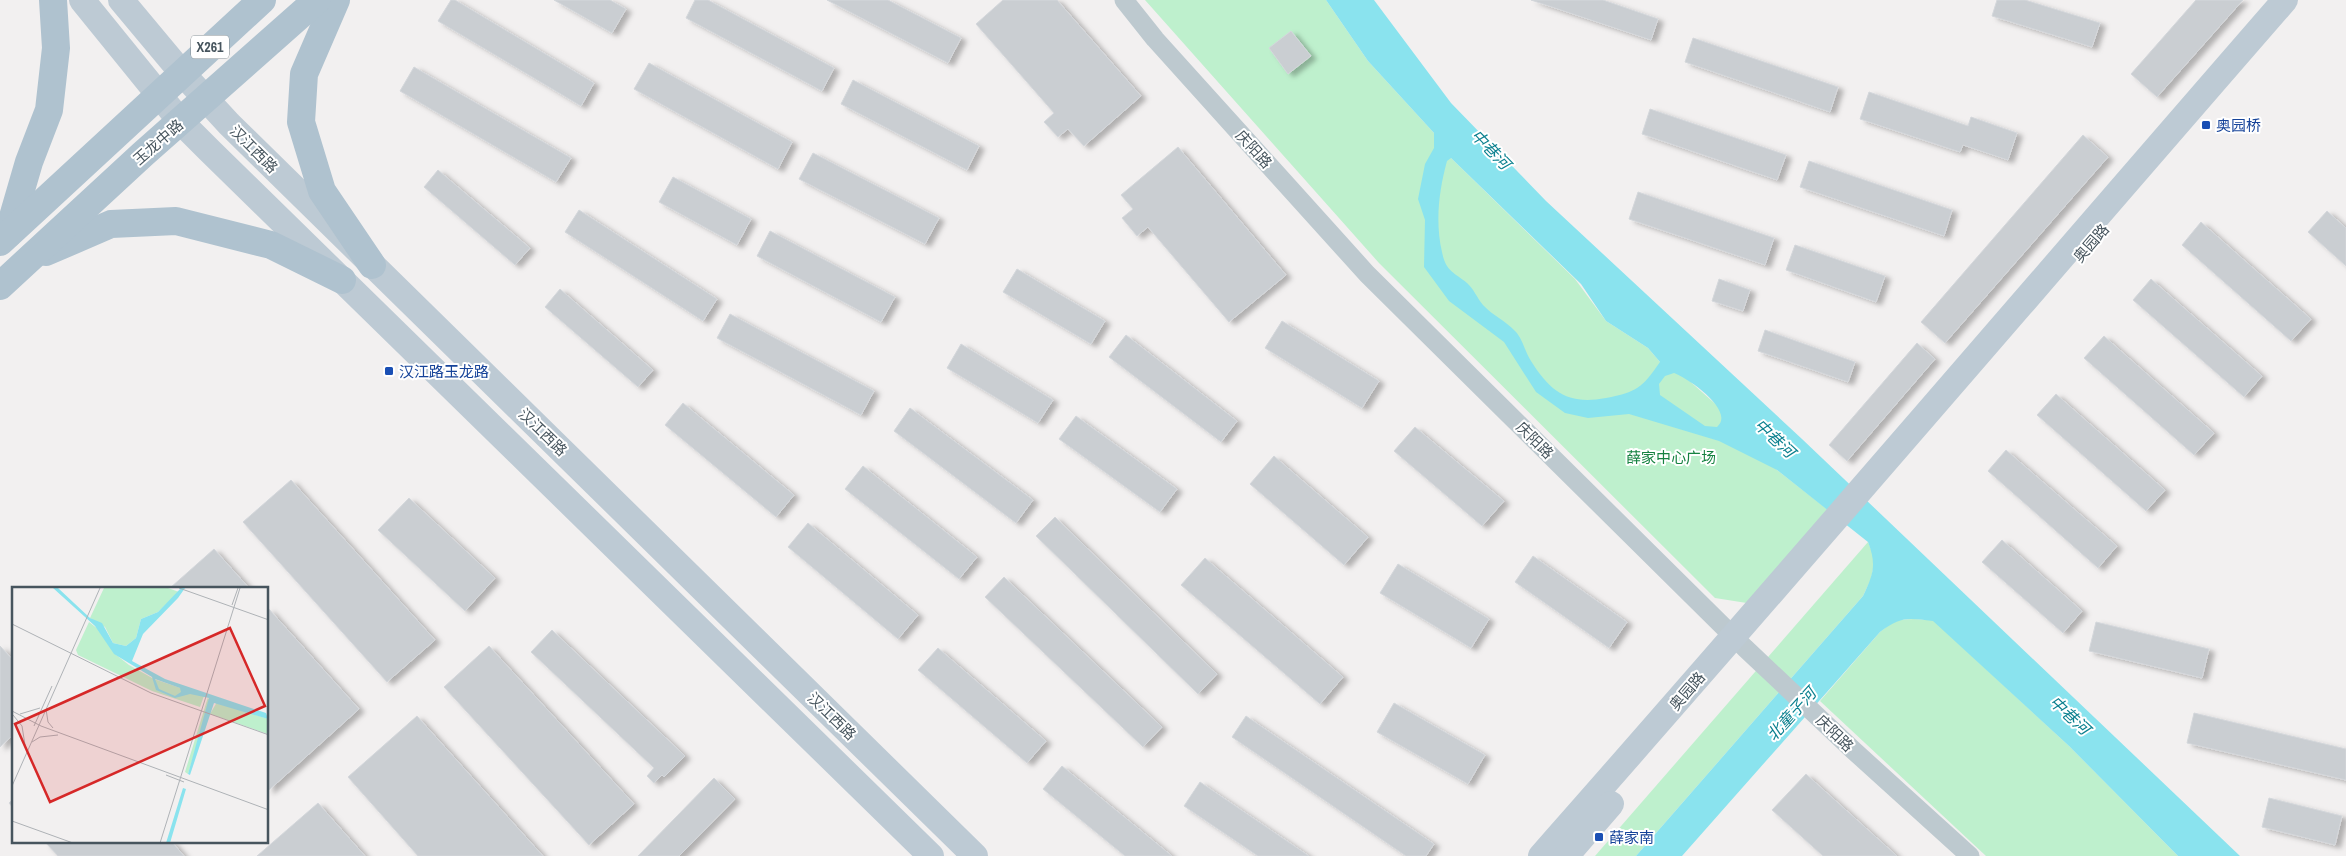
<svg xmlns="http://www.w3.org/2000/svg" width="2346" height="856" font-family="'Archivo Narrow','Noto Sans SC',sans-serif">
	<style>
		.green { fill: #bef0cd }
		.water { fill: #8ae3ee; fill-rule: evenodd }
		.building { fill: #caced2; stroke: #d4d7db; filter: url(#shadow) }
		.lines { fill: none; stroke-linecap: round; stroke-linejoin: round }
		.street { stroke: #bdc9cf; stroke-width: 19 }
		.secondary { stroke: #bdcad4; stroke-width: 26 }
		.primary { stroke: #afc2cf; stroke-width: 28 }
		.transit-dot { fill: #1a4fb4; stroke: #fff; stroke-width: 2 }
		.labels { text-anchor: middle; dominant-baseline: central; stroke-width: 4; stroke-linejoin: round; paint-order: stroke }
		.shield { fill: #fff; stroke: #7e888e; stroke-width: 1 }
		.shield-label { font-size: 14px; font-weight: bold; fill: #47555e }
		.transit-label { font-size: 15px; fill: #164399; stroke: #fff; text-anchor: start }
		.street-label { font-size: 15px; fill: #47555e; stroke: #fff }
		.park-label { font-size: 15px; fill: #168241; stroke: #fff }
		.water-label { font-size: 16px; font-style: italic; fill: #0b808f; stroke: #fff }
		.inset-road { fill: none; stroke: #aeb2b6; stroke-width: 1 }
		.view { fill: #d62828; fill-opacity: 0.15; stroke: #d62828; stroke-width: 2.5 }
		.inset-edge { fill: none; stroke: #47555e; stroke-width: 2.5 }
	</style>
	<defs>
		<filter id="shadow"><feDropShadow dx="5.5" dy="3" stdDeviation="2.5" flood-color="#0004"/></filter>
	</defs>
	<rect width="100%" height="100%" fill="#f2f0f0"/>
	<!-- green -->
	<g class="green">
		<polygon points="1145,0 1326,0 1368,61 1434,133 1451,158 1575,279 1606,321 1648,348 1660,362 1685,377 1720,408 1777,470 1832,513 1753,604 1715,598 1379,263"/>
		<polygon points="1868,542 1875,559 1871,579 1863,596 1636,856 1595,856"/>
		<polygon points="1913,619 1933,620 2069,746 2178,856 1986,856 1820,701 1880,632 1895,620"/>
	</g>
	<!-- water -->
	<path class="water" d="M1326,0H1374L1451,103L1546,201L1802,439L2240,856H2178L2069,746L1933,621C1908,618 1901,616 1880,632L1682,856H1636L1863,596C1873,575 1877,565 1868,542L1777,470L1719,441L1629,414L1588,418L1565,413L1536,392L1504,342L1449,301L1424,267L1425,220L1418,199L1425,164L1434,148V133L1368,61ZM1451,158L1581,284L1606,321L1648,348L1660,362C1642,388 1637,392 1606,398C1569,405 1551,393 1531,361C1525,352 1523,339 1515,331C1506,321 1492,315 1483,305C1477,298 1474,289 1467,283C1454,272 1446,272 1442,252C1435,222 1439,190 1447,161ZM1674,373C1688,378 1736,411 1717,427L1705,426L1660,395L1659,384L1665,376Z"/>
	<!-- building -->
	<g class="building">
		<polygon points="451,0 455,0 594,83 581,106 438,21"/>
		<polygon points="554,0 610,0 626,9 612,33"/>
		<polygon points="695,0 708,0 834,68 822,91 686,18"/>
		<polygon points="827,0 888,0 961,38 948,63"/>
		<polygon points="1003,0 1057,0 1141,96 1084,146 1068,129 1058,137 1044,122 1054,113 976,24"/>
		<polygon points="1531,0 1603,0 1658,19 1651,40"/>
		<polygon points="1997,0 2025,0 2100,23 2092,47 1992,16"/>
		<polygon points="2196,0 2243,0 2157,97 2131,74"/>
		<polygon points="1291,31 1311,56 1288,74 1269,48"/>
		<polygon points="1693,38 1838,87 1830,112 1685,62"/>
		<polygon points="649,63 792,142 778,169 634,89"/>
		<polygon points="414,67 571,158 556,182 400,91"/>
		<polygon points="853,80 979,146 967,170 841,104"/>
		<polygon points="1869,92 1968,126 1971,117 2017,133 2008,160 1963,145 1960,152 1860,119"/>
		<polygon points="1650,109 1786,155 1777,180 1642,134"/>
		<polygon points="2083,135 2108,157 1945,343 1921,322"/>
		<polygon points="1178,147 1286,275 1229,322 1148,227 1137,236 1122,218 1133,209 1121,195"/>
		<polygon points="813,153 939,218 925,244 799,179"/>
		<polygon points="1809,161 1952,210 1944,236 1800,187"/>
		<polygon points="438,170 530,248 515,265 424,187"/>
		<polygon points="673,177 751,219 737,245 659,202"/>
		<polygon points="1638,192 1774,238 1765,265 1629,219"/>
		<polygon points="579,210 717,299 703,321 565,232"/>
		<polygon points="2327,211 2346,228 2346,266 2308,232"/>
		<polygon points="2201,222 2311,319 2291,341 2182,245"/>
		<polygon points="770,231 895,297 881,322 757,256"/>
		<polygon points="1795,245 1885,276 1876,302 1786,270"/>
		<polygon points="1017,269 1105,321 1091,344 1003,292"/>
		<polygon points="1719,279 1750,290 1743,311 1712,301"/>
		<polygon points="2151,279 2262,376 2244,397 2133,300"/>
		<polygon points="560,289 653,370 638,387 545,307"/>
		<polygon points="730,314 874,391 861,415 717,338"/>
		<polygon points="1282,321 1379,381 1362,408 1265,348"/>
		<polygon points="1765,330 1855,362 1848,382 1758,351"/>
		<polygon points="1126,335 1237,421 1221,442 1109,357"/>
		<polygon points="2104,336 2214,433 2194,455 2084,358"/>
		<polygon points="1917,343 1935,359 1847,461 1829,445"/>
		<polygon points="961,344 1053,400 1038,423 947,368"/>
		<polygon points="2056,394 2165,490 2146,511 2037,415"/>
		<polygon points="683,403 794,495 776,517 665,425"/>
		<polygon points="910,408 1033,500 1016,523 894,431"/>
		<polygon points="1076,416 1177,489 1160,512 1059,439"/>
		<polygon points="1415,427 1504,501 1482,526 1394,451"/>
		<polygon points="2006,450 2117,546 2098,568 1988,471"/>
		<polygon points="1274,456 1368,537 1344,565 1250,484"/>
		<polygon points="863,466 977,557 959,579 845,489"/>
		<polygon points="291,480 435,640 387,682 243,522"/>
		<polygon points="409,498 495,578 465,611 378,530"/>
		<polygon points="1055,517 1217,674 1198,694 1036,536"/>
		<polygon points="808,523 918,615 898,639 788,547"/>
		<polygon points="2002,540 2082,611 2063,633 1982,562"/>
		<polygon points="214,549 249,588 170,588"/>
		<polygon points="1533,556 1627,622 1609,648 1515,582"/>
		<polygon points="1205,558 1343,677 1320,704 1181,585"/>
		<polygon points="1398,564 1489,619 1471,648 1380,593"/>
		<polygon points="1004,577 1162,727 1143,747 985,597"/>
		<polygon points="268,608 359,709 268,791"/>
		<polygon points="2096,622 2209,649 2202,678 2089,651"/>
		<polygon points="552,630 685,756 664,777 662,775 654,783 647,776 654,768 531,652"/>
		<polygon points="0,646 14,661 14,734 0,747"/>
		<polygon points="489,646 634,804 589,845 444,687"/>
		<polygon points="938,648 1046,741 1027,763 918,670"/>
		<polygon points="1394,703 1485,755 1468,784 1377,732"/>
		<polygon points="2194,713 2346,749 2346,780 2187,743"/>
		<polygon points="417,716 543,856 418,856 348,777"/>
		<polygon points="1246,716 1434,844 1426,856 1406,856 1232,737"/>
		<polygon points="1062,766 1172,856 1125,856 1043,789"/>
		<polygon points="1806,774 1897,856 1823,856 1772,810"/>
		<polygon points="714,778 735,799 679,856 638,856"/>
		<polygon points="1200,782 1309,856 1258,856 1184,806"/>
		<polygon points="14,798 14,809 9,803"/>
		<polygon points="2269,798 2342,816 2335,845 2262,827"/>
		<polygon points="318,803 365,856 257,856"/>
		<polygon points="45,842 172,842 184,856 58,856"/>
	</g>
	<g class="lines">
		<!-- street -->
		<polyline class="street" points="1124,0 1155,39 1367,274 1745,648 1853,750 1970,856"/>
		<!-- secondary -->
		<g class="secondary">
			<polyline points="82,0 181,122 209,150 931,856"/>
			<polyline points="121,0 182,73 229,124 975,856"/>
			<path d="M1541,856C1791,573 2037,285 2285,0"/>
			<polyline points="1566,856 1611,804"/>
		</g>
		<!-- primary -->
		<g class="primary">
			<polyline points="336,0 304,74 301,122 322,191 372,265"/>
			<polyline points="8,234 29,162 49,110 56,48 53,0"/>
			<polyline points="0,242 262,0"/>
			<polyline points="46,252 111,224 176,221 271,245 342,280"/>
			<polyline points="0,286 143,154 317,0"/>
		</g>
	</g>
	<!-- markers -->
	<g class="transit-dot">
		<rect x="2201" y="120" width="10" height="10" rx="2.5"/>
		<rect x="384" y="366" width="10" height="10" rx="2.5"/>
		<rect x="1594" y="832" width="10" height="10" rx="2.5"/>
	</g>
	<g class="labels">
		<!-- shield labels -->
		<rect class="shield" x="191" y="35.5" width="38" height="23" rx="4"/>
		<g class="shield-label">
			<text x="210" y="47">X261</text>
		</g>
		<!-- transit labels -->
		<g class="transit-label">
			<text x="2216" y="125">奥园桥</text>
			<text x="399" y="371">汉江路玉龙路</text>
			<text x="1609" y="837">薛家南</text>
		</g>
		<!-- street labels -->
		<g class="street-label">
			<text transform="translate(158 142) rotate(-41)">玉龙中路</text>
			<text transform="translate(254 149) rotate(45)">汉江西路</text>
			<text transform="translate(1254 149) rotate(48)">庆阳路</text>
			<text transform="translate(2091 243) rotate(-49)">奥园路</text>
			<text transform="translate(543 432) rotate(44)">汉江西路</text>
			<text transform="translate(1535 440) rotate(45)">庆阳路</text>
			<text transform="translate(1687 691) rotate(-49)">奥园路</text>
			<text transform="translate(832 716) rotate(44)">汉江西路</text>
			<text transform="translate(1835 733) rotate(44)">庆阳路</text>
		</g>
		<!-- park labels -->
		<g class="park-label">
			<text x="1671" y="457">薛家中心广场</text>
		</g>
		<!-- water labels -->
		<g class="water-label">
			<text transform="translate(1491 149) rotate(46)">中巷河</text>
			<text transform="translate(1775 438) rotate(43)">中巷河</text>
			<text transform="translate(1791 714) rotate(-48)">北童子河</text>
			<text transform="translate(2070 715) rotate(43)">中巷河</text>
		</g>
	</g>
	<!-- overview -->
	<g transform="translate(12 587)">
		<rect width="256" height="256" fill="#f2f0f0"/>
		<path d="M92,1H156L167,5L146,25L129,32L124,51L114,59L101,56L93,40L78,31ZM77,35L86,42L103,67L117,78L142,92L192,109L188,120L140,104L66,68L64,63ZM196,110L198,115L176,187L173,185ZM205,115L256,132V147L198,127Z" fill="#bef0cd"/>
		<path d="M41,1H46L78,31L90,36L101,56L114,59L124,51L129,32L146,25L169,1H173L166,11L131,47L120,74L153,92L254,126L256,132L202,116L178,188L176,187L197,111L178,107L163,111L144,103L140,90L102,67L83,39ZM143,92L168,101L169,105L163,109L147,102ZM171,201L174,202L158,256H154Z" fill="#8ae3ee" fill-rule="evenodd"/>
		<path class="inset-road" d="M167,1L257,33M220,18L226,1M0,37L139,106L257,148M34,122L36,135L41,141M0,124L29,139L257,223M8,127L28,121M1,128L10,139L13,158M22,139L40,99M20,155L28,150L46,148M154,188L172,195M0,199L88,1M0,234L61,256M148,256L228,1"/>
		<path class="view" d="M218,41L253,119L38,215L3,137Z"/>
		<rect width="256" height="256" class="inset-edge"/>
	</g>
</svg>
